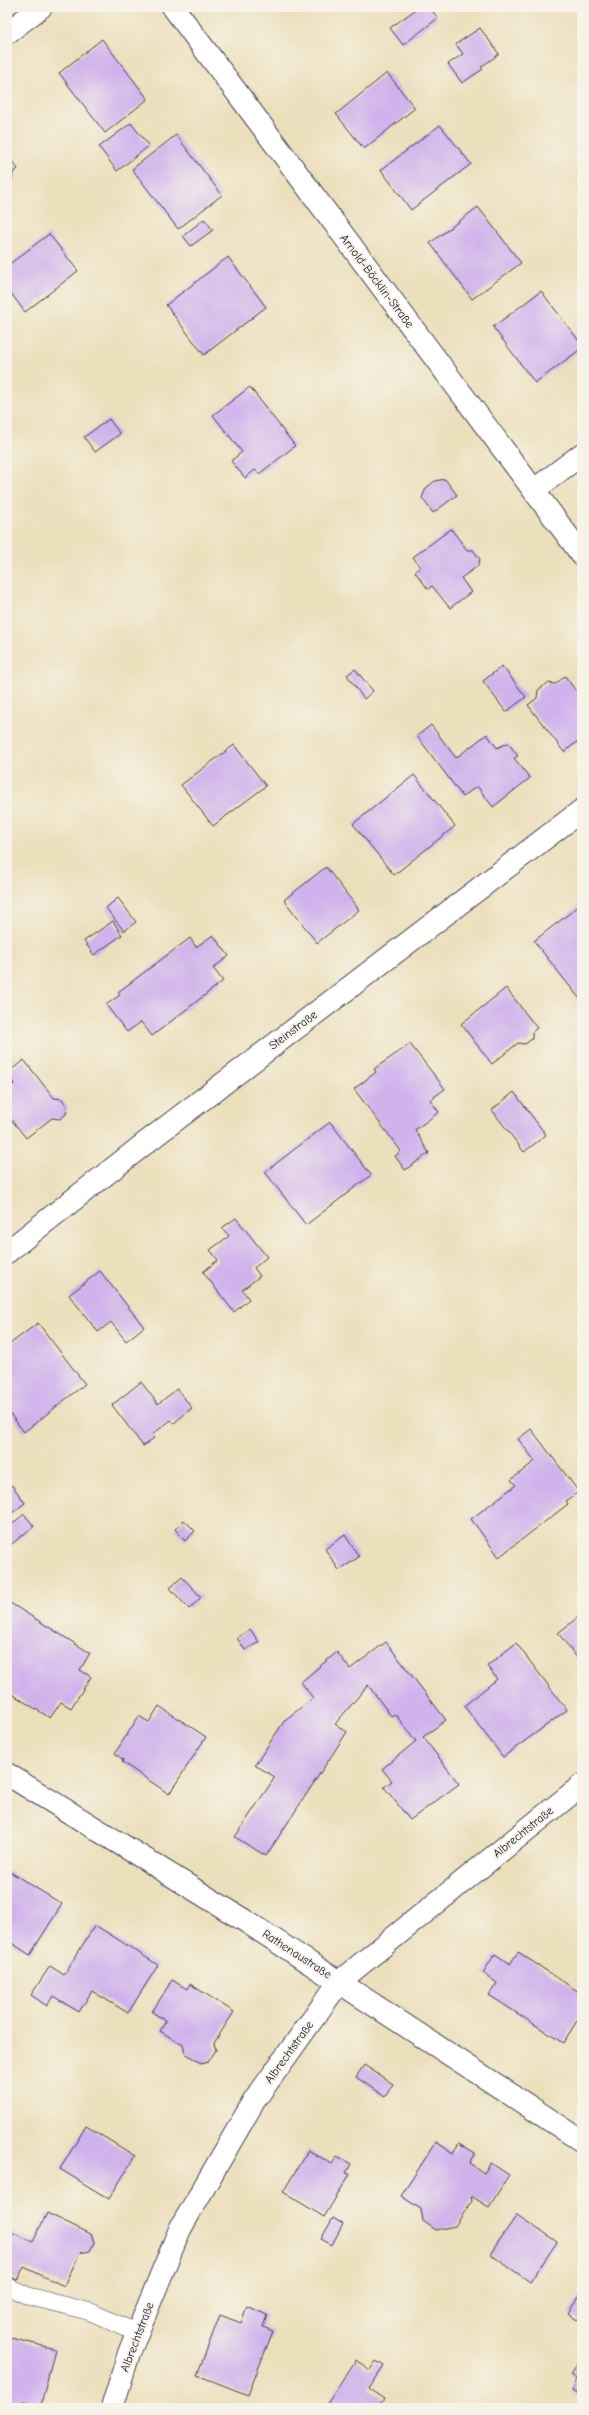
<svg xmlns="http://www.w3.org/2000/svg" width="589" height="2415" font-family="'Comic Neue',sans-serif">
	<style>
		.building { fill: #d0b2ec }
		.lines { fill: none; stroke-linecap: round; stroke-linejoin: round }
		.lane-casing { stroke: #403e4e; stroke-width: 18 }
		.street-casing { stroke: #403e4e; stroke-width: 24 }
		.lane { stroke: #fff; stroke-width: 17 }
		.street { stroke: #fff; stroke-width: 22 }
		.labels { text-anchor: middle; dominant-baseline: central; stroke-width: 4; stroke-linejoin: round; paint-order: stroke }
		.street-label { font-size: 12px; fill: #22223b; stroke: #f7f3e8 }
	</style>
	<rect width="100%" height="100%" fill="#f7f3e8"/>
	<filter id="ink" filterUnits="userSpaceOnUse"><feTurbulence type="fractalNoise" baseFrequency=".025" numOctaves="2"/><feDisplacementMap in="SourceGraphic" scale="8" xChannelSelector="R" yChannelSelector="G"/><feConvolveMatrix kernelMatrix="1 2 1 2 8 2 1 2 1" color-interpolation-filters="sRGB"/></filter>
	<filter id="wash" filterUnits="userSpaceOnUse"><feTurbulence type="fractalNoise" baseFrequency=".012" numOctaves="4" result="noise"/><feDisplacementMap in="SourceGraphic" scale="16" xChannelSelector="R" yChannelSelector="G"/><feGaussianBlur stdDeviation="0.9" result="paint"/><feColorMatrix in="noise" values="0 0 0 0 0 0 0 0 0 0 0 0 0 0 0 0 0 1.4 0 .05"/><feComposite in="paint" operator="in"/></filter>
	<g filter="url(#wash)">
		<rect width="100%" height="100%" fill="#ecdfbc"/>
		<g id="blocks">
			<!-- building -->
			<g class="building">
				<polygon points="419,7 429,7 438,18 403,45 390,28"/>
				<polygon points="480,28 499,54 481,67 483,69 462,83 448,64 463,54 456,44"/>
				<polygon points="102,39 148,99 105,133 59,73"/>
				<polygon points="387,73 415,108 364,149 336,114"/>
				<polygon points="131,123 149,146 117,171 99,147"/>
				<polygon points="440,125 471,164 411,210 381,170"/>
				<polygon points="176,135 222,195 178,229 132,169"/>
				<polygon points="7,155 18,169 13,173 12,181 7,185"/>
				<polygon points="478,207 521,263 472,299 430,243"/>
				<polygon points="204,219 213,230 191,246 183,236"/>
				<polygon points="49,234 78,271 25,312 7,288 7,266"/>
				<polygon points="228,257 266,307 204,355 166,305"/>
				<polygon points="541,291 582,345 582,348 535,383 493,327"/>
				<polygon points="250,387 295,446 259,474 255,470 245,478 231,461 242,452 213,415"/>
				<polygon points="109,419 120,434 95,452 84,437"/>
				<polygon points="445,479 457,495 433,513 422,498 426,488 435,481"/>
				<polygon points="451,529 467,550 473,550 480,559 478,566 461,578 471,592 450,608 432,586 428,589 415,572 420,567 413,557"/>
				<polygon points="502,666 526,697 506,712 483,681"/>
				<polygon points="355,669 373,691 364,699 347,675"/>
				<polygon points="565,676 582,699 582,738 564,752 528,705 537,698 538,690 548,683 556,684"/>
				<polygon points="431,725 456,758 487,734 497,748 508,743 518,756 514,758 530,778 493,807 477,786 463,797 417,736"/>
				<polygon points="234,745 266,786 213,826 181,785"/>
				<polygon points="414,775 455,826 394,875 353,824"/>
				<polygon points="326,867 359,910 317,943 284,900"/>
				<polygon points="118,898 136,922 124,931 106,908"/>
				<polygon points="580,905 582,907 582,996 579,998 534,941"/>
				<polygon points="113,921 122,935 94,955 84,941"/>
				<polygon points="213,935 229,956 213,968 223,981 152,1036 141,1022 127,1032 106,1005 120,995 118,992 190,938 196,947"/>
				<polygon points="506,988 537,1028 532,1032 532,1039 525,1044 518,1043 492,1064 461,1024"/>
				<polygon points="410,1044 445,1089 430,1100 439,1112 415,1130 429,1153 405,1170 395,1156 401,1151 354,1089 376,1072 374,1069"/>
				<polygon points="24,1060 54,1098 62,1099 67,1106 66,1114 60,1119 52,1118 26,1138 7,1114 7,1089 14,1084 7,1073"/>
				<polygon points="514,1092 546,1135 524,1152 492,1110"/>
				<polygon points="330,1122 371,1175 306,1225 265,1172"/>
				<polygon points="236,1218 267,1257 254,1268 260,1276 242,1290 249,1299 234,1312 203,1272 218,1260 210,1250 229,1236 222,1228"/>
				<polygon points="100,1271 144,1327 126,1341 111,1322 98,1332 69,1295"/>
				<polygon points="38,1323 85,1384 24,1432 7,1410 7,1346"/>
				<polygon points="141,1382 158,1404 177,1389 192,1408 174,1423 171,1420 152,1435 154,1438 143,1446 112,1405"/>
				<polygon points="531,1429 579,1492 566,1501 568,1504 499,1557 471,1519 516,1485 511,1480 535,1461 518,1439"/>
				<polygon points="12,1485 25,1503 7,1517 7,1489"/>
				<polygon points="24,1514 34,1526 7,1548 7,1525 10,1526"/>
				<polygon points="184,1520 195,1531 185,1541 175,1529"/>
				<polygon points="345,1535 359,1557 339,1570 325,1549"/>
				<polygon points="182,1577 201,1597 189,1609 170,1588"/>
				<polygon points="7,1601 90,1653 80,1670 91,1677 71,1708 61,1702 50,1718 7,1691"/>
				<polygon points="582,1614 582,1664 558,1633"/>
				<polygon points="250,1629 259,1642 245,1650 237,1638"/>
				<polygon points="386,1642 446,1720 423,1737 459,1784 410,1820 384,1787 392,1781 382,1769 416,1741 395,1714 391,1716 368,1685 335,1724 347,1732 266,1856 235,1837 275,1777 255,1765 285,1720 313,1698 301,1682 337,1652 350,1669"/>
				<polygon points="516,1643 567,1710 503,1757 464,1706 497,1679 487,1666"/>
				<polygon points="159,1706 206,1737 169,1794 122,1762 123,1760 115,1753 139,1716 149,1722"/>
				<polygon points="7,1870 62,1904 30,1955 7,1940"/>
				<polygon points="95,1925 158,1965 128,2013 92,1991 79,2012 53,1996 47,2006 31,1995 50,1966 64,1975"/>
				<polygon points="518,1952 582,1994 582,2013 563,2043 489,1995 497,1983 483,1973 495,1954 510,1964"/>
				<polygon points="172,1980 187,1989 190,1984 234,2012 214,2043 216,2050 208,2062 202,2064 185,2053 183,2045 160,2031 166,2021 152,2012"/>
				<polygon points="364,2065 393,2084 385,2097 356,2077"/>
				<polygon points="86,2126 135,2156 109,2199 60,2169"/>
				<polygon points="436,2142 453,2153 459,2143 475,2153 469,2163 484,2173 491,2163 509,2175 489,2207 471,2196 472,2201 455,2226 436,2230 423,2221 421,2209 401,2196"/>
				<polygon points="308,2150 332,2164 337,2156 351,2164 346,2173 350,2174 324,2217 283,2192"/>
				<polygon points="47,2213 91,2234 94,2243 90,2251 80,2253 64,2286 24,2267 17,2280 7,2275 7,2230 33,2242"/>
				<polygon points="517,2215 557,2242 530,2282 490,2254"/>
				<polygon points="333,2218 343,2224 332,2245 321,2239"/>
				<polygon points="582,2292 582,2322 568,2313"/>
				<polygon points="247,2306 267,2315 263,2327 273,2331 248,2395 197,2375 220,2315 241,2323"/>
				<polygon points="7,2337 55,2349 41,2405 23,2401 21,2408 7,2408"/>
				<polygon points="582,2357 582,2397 573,2391 576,2378 571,2375"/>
				<polygon points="356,2360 370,2370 376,2361 384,2366 369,2389 384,2399 378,2408 332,2408 327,2404"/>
			</g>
		</g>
	</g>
	<g filter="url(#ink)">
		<use href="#blocks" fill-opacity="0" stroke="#403e4e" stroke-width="1"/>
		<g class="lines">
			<defs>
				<polyline id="lane" points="7,2286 28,2296 91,2312 137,2333"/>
				<g id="street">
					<polyline points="173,7 582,555"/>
					<polyline points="7,33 41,7"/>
					<polyline points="534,490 582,454"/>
					<polyline points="7,1252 148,1141 582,810"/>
					<polyline points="7,1774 247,1922 582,2141"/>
					<polyline points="112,2408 129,2353 180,2229 254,2101 340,1981 582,1785"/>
				</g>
			</defs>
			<!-- lane casing -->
			<use href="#lane" class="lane-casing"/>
			<!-- street casing -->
			<use href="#street" class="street-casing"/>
			<!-- lane -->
			<use href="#lane" class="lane"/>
			<!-- street -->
			<use href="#street" class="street"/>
		</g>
	</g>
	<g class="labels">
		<!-- street labels -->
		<g class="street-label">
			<text transform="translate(377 281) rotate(53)">Arnold-Böcklin-Straße</text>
			<text transform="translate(293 1030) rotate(-37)">Steinstraße</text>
			<text transform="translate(523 1832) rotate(-39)">Albrechtstraße</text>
			<text transform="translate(297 1954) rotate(33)">Rathenaustraße</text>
			<text transform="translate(289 2052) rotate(-54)">Albrechtstraße</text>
			<text transform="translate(137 2337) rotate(-69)">Albrechtstraße</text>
		</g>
	</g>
	<!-- margin -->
	<rect width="589" height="2415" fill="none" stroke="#f7f3e8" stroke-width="24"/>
</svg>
